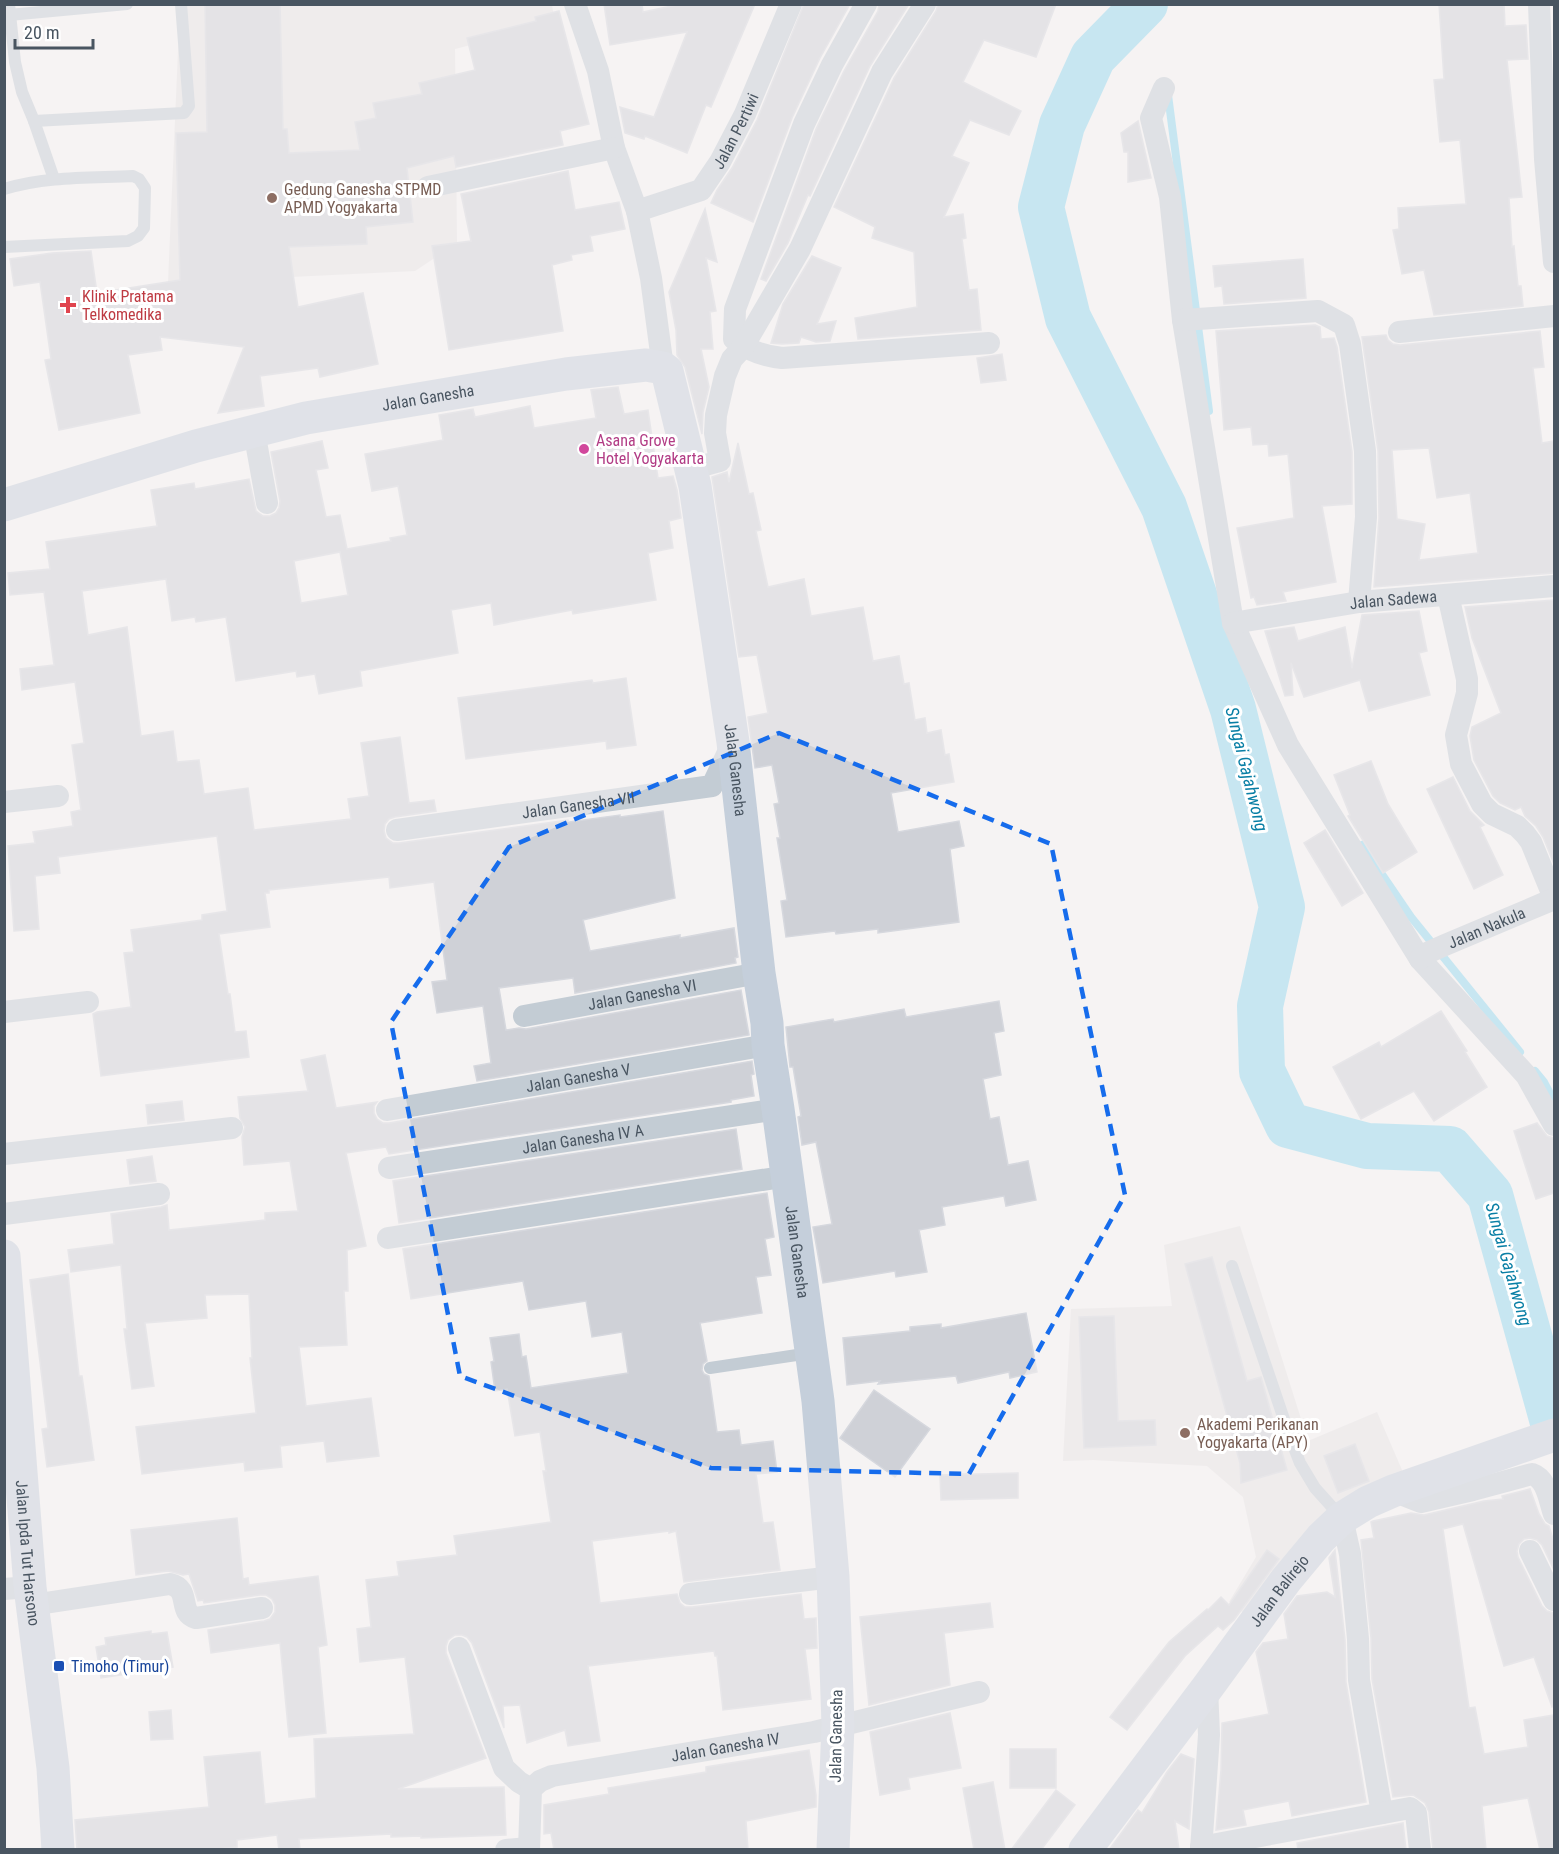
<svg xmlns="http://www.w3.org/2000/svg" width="1559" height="1854" font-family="'Roboto Condensed',sans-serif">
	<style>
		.education { fill: #e6e4e5 }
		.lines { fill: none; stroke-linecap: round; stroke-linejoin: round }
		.stream { stroke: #8ed8f0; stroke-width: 8 }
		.river { stroke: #8ed8f0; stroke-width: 46 }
		.building { fill: #cfd1d7; stroke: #d6d8de; stroke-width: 1.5; fill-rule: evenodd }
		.lane { stroke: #c3ccd4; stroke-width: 12 }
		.street { stroke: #c3ccd4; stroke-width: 22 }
		.secondary { stroke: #c5cfdb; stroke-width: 33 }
		.marked { fill: none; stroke: #166cec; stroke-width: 4.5; stroke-dasharray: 12 8; stroke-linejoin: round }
		.education-dot { fill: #8d6e63; stroke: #fff; stroke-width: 2 }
		.health-dot { fill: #e0444e; stroke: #fff; stroke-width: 2 }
		.hotel-dot { fill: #d1479c; stroke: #fff; stroke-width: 2 }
		.transit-dot { fill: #1a4fb4; stroke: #fff; stroke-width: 2 }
		.labels { text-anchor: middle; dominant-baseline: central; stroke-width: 6; stroke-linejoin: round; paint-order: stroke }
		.street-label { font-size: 16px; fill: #495561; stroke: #fff }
		.education-label { font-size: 16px; fill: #785e54; stroke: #fff; text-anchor: start }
		.health-label { font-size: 16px; fill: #be3a42; stroke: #fff; text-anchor: start }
		.hotel-label { font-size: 16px; fill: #b23c85; stroke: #fff; text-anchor: start }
		.transit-label { font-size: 16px; fill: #164399; stroke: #fff; text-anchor: start }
		.water-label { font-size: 18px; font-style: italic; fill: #097fa5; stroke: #fff }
	</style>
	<rect width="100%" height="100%" fill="#f5f3f3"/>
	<!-- education -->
	<g class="education">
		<polygon points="180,5 552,5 555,23 455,49 457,243 415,271 168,283"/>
		<polygon points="1240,1226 1308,1441 1377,1412 1408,1484 1306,1561 1259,1625 1229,1602 1256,1557 1243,1497 1207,1466 1093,1460 1063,1461 1071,1309 1172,1306 1164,1245"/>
	</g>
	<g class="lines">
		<!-- stream -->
		<g class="stream">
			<polyline points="1168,95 1209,411"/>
			<polyline points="1362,845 1411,917 1520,1052"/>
			<polyline points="1535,1071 1544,1082 1554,1101"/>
		</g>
		<!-- river -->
		<polyline class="river" points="1145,4 1093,57 1062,125 1041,207 1068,318 1164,507 1233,709 1282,907 1260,1006 1262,1071 1288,1125 1367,1146 1450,1149 1490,1195 1554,1426"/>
	</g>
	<!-- building -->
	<g class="building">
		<polygon points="205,4 280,4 283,129 287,129 289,153 360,150 355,122 376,118 373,103 422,94 419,83 475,70 467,38 536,21 535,17 559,11 589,124 560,131 563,145 456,167 454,156 407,168 413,222 366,227 367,244 289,247 298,307 363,293 378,364 320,377 318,368 260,376 264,406 218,413 244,347 160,337 162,350 128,355 140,413 59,430 45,360 51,359 40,282 14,286 10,259 52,253 91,251 97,293 180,280 176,133 207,132"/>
		<polygon points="604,4 642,4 643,12 681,4 755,4 711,107 706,105 687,153 645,136 644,139 625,133 620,107 654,117 687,32 610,45"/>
		<polygon points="804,4 850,4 820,58 792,118 753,222 711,203 717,190 732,168 757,120"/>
		<polygon points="879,4 909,4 870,66 810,196 808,195 788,243 766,281 761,279 816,129 844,71 878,11"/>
		<polygon points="938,4 1056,4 1036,57 984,40 963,82 1021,111 1009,135 970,120 952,156 969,163 944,217 963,214 966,238 962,239 969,290 977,289 981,330 858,339 855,318 917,307 914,252 872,238 875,227 834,207 894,78 936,11"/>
		<polygon points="1439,4 1504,4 1505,26 1526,25 1528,59 1507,60 1522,197 1509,198 1512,247 1514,246 1518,286 1521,286 1523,306 1434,315 1424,270 1402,274 1393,230 1399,229 1398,208 1466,204 1460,140 1440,142 1434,80 1444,79"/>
		<polygon points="1138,121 1151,178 1128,182 1128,152 1124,152 1121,133"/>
		<polygon points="568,171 575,210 619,202 625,229 590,236 593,251 571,255 572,260 552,265 563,331 449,350 432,246 471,241 461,194"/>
		<polygon points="705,209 717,262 706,258 716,311 710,312 713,349 701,349 709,387 703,412 702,434 685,367 677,355 676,330 669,292"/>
		<polygon points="812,256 841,268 817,324 836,321 830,341 816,342 801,337 799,343 782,344 771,343 783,304"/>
		<polygon points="1303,259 1306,298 1224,304 1222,286 1215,287 1213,266"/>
		<polygon points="1315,325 1320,327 1321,339 1334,338 1337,347 1352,452 1352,504 1322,506 1336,582 1283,592 1286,601 1257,605 1254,597 1251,598 1237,528 1294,518 1288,454 1269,456 1268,444 1253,445 1251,427 1224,430 1216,331"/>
		<path d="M1540,331L1544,367L1533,368L1542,443L1554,441V573L1374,587L1379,518L1378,451L1362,337L1386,335L1388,340L1393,344L1400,345ZM1429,448L1437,498L1470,493L1478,553L1419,560L1425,524L1397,519L1392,450Z"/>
		<polygon points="1002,354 1006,380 981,383 977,358"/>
		<path d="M618,387L624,414L648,410L658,478L673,476L677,490L681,518L669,521L673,548L648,553L656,600L573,614L572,610L494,625L491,603L451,610L458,653L360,671L362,686L319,694L315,674L297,677L296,671L236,681L226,617L196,622L195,617L172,621L166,579L82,591L88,635L127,627L141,736L173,731L177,762L199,760L204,794L248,788L254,830L351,819L348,799L369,796L361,743L400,737L409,803L434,800L436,811L395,817L389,819L385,824L384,831L386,838L393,843H399L568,820L569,822L620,815V817L663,811L675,898L583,920L590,951L680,935V938L734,928L738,957L735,958L736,963L575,993L573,978L499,988L506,1030L519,1028L526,1029L741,990L749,1035L477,1081L474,1066L491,1063L483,1006L437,1013L432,982L447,980L434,882L390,888L389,877L269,890V893H265L270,927L219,934L228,994H230L235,1032L246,1031L249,1057L101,1076L93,1014L97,1012L131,1007L124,953L134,952L131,930L202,920V915L227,911L217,836L58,857L60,873L35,876L39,929L14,931L8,846L35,843L33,832L73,826L71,812L81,810L72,745L84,743L75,682L22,690L20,669L54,665L44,592L10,595L8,573L50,569L46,542L157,526L151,490L194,483L195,489L249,479L256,511L263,516H270L276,513L279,508L280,501L271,452L322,441L328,468L316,470L326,517L340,515L347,549L391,541L390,538L407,535L398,486L372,491L365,454L443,440L439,415L473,409L475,417L530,406L534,428L596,418L591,390ZM340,552L348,595L301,603L294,561Z"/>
		<polygon points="738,443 749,494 753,493 761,530 756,531 768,587 804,579 811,616 863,607 873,661 899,656 904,684 909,683 915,720 925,718 927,733 941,730 945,755 949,754 954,782 891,793 898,832 959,821 964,846 950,849 959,922 878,933 878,929 836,934 835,931 786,937 781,901 787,900 777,838 780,838 774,804 779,803 772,765 755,768 748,717 768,713 757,655 739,657 712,477 727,472 729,482"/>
		<polygon points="1554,600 1554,864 1543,837 1536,826 1525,816 1521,807 1515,810 1500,803 1493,796 1474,760 1470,736 1472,727 1501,713 1472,638 1465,607"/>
		<polygon points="1419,611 1427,651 1419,653 1430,695 1369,711 1360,680 1304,697 1291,663 1293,695 1285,696 1265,631 1294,627 1298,641 1345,627 1352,668 1362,615"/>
		<polygon points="626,678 636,745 607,749 606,741 466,759 458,698 592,680 593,683"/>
		<polygon points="1371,761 1388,804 1417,852 1383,873 1348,816 1350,815 1334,775"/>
		<polygon points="1453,777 1470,811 1484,825 1480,827 1503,875 1474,889 1427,789"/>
		<polygon points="1325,830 1363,893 1342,906 1304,843"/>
		<polygon points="999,1001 1004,1031 994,1033 1001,1075 983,1079 990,1119 999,1117 1008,1165 1028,1161 1036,1200 1006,1206 1004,1196 942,1207 945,1225 919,1230 927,1272 896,1277 895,1271 823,1283 813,1227 832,1224 816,1142 802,1145 798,1117 801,1116 793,1067 790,1067 786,1027 833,1019 834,1022 904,1009 906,1017"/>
		<polygon points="1441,1011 1467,1051 1465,1052 1487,1087 1434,1121 1414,1091 1361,1119 1333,1067 1379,1042 1381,1047"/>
		<polygon points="325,1055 336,1108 377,1102 374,1106 374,1113 377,1119 383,1123 389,1123 752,1061 754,1074 751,1075 754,1096 731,1100 731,1102 389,1154 386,1147 346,1153 366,1246 347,1250 348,1291 344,1291 347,1345 299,1347 306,1406 371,1398 379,1456 327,1462 324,1441 280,1446 282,1467 245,1471 244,1462 142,1474 136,1427 256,1413 250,1358 252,1358 249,1294 205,1295 207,1318 145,1323 154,1386 132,1389 124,1329 127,1329 121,1265 71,1272 68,1250 114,1244 111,1214 161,1207 167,1205 169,1230 265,1220 265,1213 298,1211 290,1161 244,1165 242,1137 245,1127 240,1118 238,1097 308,1091 301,1060"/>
		<polygon points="182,1101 184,1120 148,1124 146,1105"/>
		<polygon points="1537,1123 1547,1136 1554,1138 1554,1193 1536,1199 1514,1131"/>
		<polygon points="736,1129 742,1169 399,1223 393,1181"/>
		<polygon points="152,1156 156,1181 130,1184 127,1160"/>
		<polygon points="767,1193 774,1237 765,1239 771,1275 756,1277 762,1313 700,1323 707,1361 703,1364 702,1370 704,1374 709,1376 717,1432 739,1430 741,1445 773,1441 777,1472 756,1474 763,1523 773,1522 780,1570 684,1582 676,1531 669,1533 669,1531 592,1541 600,1603 677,1594 680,1603 685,1607 692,1607 801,1594 804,1619 816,1618 817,1648 805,1649 811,1699 723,1710 717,1656 715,1656 714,1651 588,1666 600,1741 568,1746 565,1730 527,1743 520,1705 503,1706 504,1728 472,1643 467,1637 462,1635 455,1635 448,1640 446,1646 446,1653 486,1758 398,1789 504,1787 506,1835 421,1838 421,1836 391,1837 391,1834 299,1839 300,1850 279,1850 277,1835 237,1840 237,1847 210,1850 77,1850 75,1820 209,1807 204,1757 260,1752 265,1804 316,1798 314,1739 414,1734 405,1657 360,1662 357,1629 371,1627 366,1580 399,1576 397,1562 457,1555 454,1536 551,1522 543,1471 546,1471 540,1432 515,1436 507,1389 495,1391 491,1362 494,1361 490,1338 519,1334 522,1357 526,1356 531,1388 628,1373 622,1332 592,1337 586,1301 529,1310 523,1281 411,1299 403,1249"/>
		<polygon points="1212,1257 1247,1381 1261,1377 1287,1470 1241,1483 1240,1463 1185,1264"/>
		<polygon points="68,1274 79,1376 82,1376 94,1460 47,1467 42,1429 48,1428 30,1280"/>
		<polygon points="1026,1313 1037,1372 1010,1378 1009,1372 958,1383 956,1376 878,1384 880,1381 847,1385 843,1338 910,1331 910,1327 941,1324 941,1328"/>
		<polygon points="1114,1316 1118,1421 1155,1420 1156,1445 1084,1448 1079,1317"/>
		<polygon points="874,1390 930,1429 895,1477 840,1438"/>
		<polygon points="1355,1444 1369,1481 1338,1493 1324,1456"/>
		<polygon points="1018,1473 1018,1498 941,1500 940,1475"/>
		<polygon points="1530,1489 1539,1514 1545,1524 1549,1526 1554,1542 1554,1570 1542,1545 1537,1540 1530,1538 1524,1539 1519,1544 1517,1551 1518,1557 1542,1606 1547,1611 1554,1613 1554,1706 1552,1707 1534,1657 1504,1666 1463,1524 1443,1529 1469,1708 1475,1707 1484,1754 1528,1747 1524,1720 1554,1715 1554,1850 1540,1850 1528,1798 1482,1806 1486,1850 1433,1850 1429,1812 1425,1803 1413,1795 1393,1797 1372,1679 1371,1638 1361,1540 1374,1538 1371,1522 1373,1521 1411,1513 1424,1515 1484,1501 1503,1499 1502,1496"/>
		<polygon points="237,1518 243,1579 248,1578 249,1585 318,1576 327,1645 318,1647 326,1733 289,1737 280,1643 211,1653 208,1630 264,1621 270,1619 275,1612 275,1605 272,1599 266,1595 260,1595 204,1603 203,1600 198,1601 189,1574 183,1575 168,1571 136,1575 131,1530"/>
		<polygon points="1267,1550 1279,1559 1234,1620 1223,1630 1218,1626 1185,1656 1127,1730 1110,1717 1169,1642 1207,1609 1208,1610 1221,1597 1229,1605"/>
		<polygon points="1335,1550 1345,1640 1346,1682 1366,1802 1292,1816 1289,1801 1243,1810 1246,1825 1216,1830 1221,1770 1222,1723 1269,1714 1256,1652 1263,1643 1288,1639 1284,1614 1297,1596 1327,1592 1335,1597 1329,1558"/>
		<polygon points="990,1603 993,1627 944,1633 950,1685 869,1705 860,1617"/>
		<polygon points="151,1631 151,1634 167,1632 173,1667 101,1678 96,1647 106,1645 105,1638"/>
		<polygon points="171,1710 173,1739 151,1740 149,1712"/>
		<polygon points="950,1713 961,1768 908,1778 910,1789 880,1795 870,1732"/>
		<rect x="1010" y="1749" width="46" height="39"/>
		<polygon points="809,1750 816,1795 816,1807 746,1821 748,1850 554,1850 551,1833 544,1834 544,1805 609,1794 608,1788 706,1772 706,1767"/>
		<polygon points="1181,1754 1194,1759 1189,1829 1175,1821 1179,1850 1109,1850 1138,1810 1142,1813 1167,1772"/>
		<polygon points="993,1782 1005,1850 974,1850 963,1788"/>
		<polygon points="1056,1790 1075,1805 1041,1850 1011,1850"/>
		<polygon points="1403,1823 1406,1850 1298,1850 1297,1843"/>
	</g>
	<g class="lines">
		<!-- lane -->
		<g class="lane">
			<polyline points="9,4 15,62 22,92 34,121 54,179"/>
			<polyline points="9,15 127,4"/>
			<polyline points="34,121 184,113 189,106 181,4"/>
			<path d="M4,189C46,176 90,178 133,176L139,179L145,188L144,228L138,236L128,241L4,247"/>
			<polyline points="1232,1266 1290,1437 1300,1463 1315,1488 1341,1517"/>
			<polyline points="710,1368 810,1353"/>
		</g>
		<!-- street -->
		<g class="street">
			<polyline points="575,4 598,71 614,148 637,211 651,278 663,368"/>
			<path d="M866,4L832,65L804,124L735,309L734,339C748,351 763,356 782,358L989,343"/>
			<polyline points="1539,4 1545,159 1554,262"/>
			<polyline points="1164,88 1151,118 1170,197 1183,320 1233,623 1288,745 1420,959 1526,1075 1554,1125"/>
			<polyline points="428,187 614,148"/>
			<path id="s1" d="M637,211L701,190L720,162L745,114L791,4"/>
			<polyline points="1183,320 1318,311 1344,325 1350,344 1365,451 1366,517 1359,602"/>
			<polyline points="1399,332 1554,316"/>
			<polyline points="254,431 267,503"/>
			<polyline points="691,469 720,461 715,433 716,415 725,376 732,359 743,347 800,249 882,72 925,4"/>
			<polyline points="1448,595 1467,679 1467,693 1456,735 1461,764 1482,804 1492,814 1517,826 1525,834 1531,842 1554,898"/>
			<path id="s2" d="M1233,623L1359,602L1554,586"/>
			<polyline points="4,802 58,796"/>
			<path id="s3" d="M397,830L712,786L732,744"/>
			<path id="s4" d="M1420,959L1427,953L1445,945L1554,899"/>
			<polyline points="4,1012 88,1002"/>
			<path id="s5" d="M524,1016L759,973"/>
			<path id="s6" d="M387,1110L768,1045"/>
			<polyline points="4,1154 232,1128"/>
			<path id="s7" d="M389,1168L778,1109"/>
			<polyline points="4,1214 159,1194"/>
			<polyline points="388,1238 788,1176"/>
			<path d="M1393,1491L1421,1502L1473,1490L1532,1474C1547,1479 1549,1500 1554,1514"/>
			<polyline points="1342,1518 1350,1554 1358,1639 1359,1680 1382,1813"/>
			<polyline points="1530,1551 1554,1600"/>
			<polyline points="4,1589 30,1587"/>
			<polyline points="690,1594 833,1577"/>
			<path d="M32,1605L170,1584C192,1589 177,1613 196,1618L262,1608"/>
			<polyline points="459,1648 504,1768 519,1782 531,1789"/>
			<polyline points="1201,1847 1410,1808 1416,1813 1420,1850"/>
			<polyline points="506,1850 529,1848"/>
			<path id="s8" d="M529,1850L531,1789L540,1781L552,1776L814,1732L979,1692"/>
			<polyline points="1201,1850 1209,1735 1207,1688"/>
		</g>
		<!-- secondary -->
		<g class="secondary">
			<path id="s9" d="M4,505L196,446L306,418L566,374L646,365L663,368L667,371L695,486L733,742L759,973L767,1023L768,1045L778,1109L818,1401L833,1577L838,1725L833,1850"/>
			<path id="s10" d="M4,1256L30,1587L53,1768L58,1850"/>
			<path id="s11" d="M1085,1850L1207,1688L1286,1580L1321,1538L1342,1518L1368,1502L1393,1491L1554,1435"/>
		</g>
	</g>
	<!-- marked area -->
	<path d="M0 0H1559V1854H0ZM779,733L1051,844L1125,1195L969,1474L711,1468L460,1376L391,1022L509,847Z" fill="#f5f3f3" fill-opacity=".55" fill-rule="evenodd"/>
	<path class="marked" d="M779,733L1051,844L1125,1195L969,1474L711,1468L460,1376L391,1022L509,847Z"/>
	<!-- markers -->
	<g class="education-dot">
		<circle cx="272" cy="198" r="6"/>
		<circle cx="1185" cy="1433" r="6"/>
	</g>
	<path class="health-dot" d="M65 296h6v6h6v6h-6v6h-6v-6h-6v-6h6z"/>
	<circle class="hotel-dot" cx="584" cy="449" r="6"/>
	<rect class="transit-dot" x="53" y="1660" width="12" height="12" rx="3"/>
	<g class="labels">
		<!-- street labels -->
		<g class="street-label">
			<text stroke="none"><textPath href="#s1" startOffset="136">Jalan Pertiwi</textPath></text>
			<text stroke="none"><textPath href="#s9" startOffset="438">Jalan Ganesha</textPath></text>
			<text stroke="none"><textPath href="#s2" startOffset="162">Jalan Sadewa</textPath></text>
			<text stroke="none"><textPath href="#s9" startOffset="1086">Jalan Ganesha</textPath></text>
			<text stroke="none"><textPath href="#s3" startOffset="183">Jalan Ganesha VII</textPath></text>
			<text stroke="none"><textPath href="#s4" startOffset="74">Jalan Nakula</textPath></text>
			<text stroke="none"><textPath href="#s5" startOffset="120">Jalan Ganesha VI</textPath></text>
			<text stroke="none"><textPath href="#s6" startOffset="194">Jalan Ganesha V</textPath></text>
			<text stroke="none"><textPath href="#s7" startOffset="196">Jalan Ganesha IV A</textPath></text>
			<text stroke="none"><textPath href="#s9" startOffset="1572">Jalan Ganesha</textPath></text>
			<text stroke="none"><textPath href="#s10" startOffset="298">Jalan Ipda Tut Harsono</textPath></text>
			<text stroke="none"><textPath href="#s11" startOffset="324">Jalan Balirejo</textPath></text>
			<text transform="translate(836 1736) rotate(-89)">Jalan Ganesha</text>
			<text stroke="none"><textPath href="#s8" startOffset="262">Jalan Ganesha IV</textPath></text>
		</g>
		<!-- education labels -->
		<g class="education-label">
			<text x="284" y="189">Gedung Ganesha STPMD<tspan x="284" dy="18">APMD Yogyakarta</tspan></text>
			<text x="1197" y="1424">Akademi Perikanan<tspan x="1197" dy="18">Yogyakarta (APY)</tspan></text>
		</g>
		<!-- health labels -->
		<g class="health-label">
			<text x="82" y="296">Klinik Pratama<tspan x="82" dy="18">Telkomedika</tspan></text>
		</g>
		<!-- hotel labels -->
		<g class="hotel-label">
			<text x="596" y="440">Asana Grove<tspan x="596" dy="18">Hotel Yogyakarta</tspan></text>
		</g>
		<!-- transit labels -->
		<g class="transit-label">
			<text x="71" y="1666">Timoho (Timur)</text>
		</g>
		<!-- water labels -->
		<g class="water-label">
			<text transform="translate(1247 769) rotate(76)">Sungai Gajahwong</text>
			<text transform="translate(1509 1264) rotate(74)">Sungai Gajahwong</text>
		</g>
	</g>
	<!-- border -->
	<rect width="1559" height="1854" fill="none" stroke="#495561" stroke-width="12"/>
	<!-- scale -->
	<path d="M15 39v9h78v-9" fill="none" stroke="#495561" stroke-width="3"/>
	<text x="24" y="39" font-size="18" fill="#495561" stroke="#ffffff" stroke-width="4.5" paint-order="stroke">20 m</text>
</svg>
